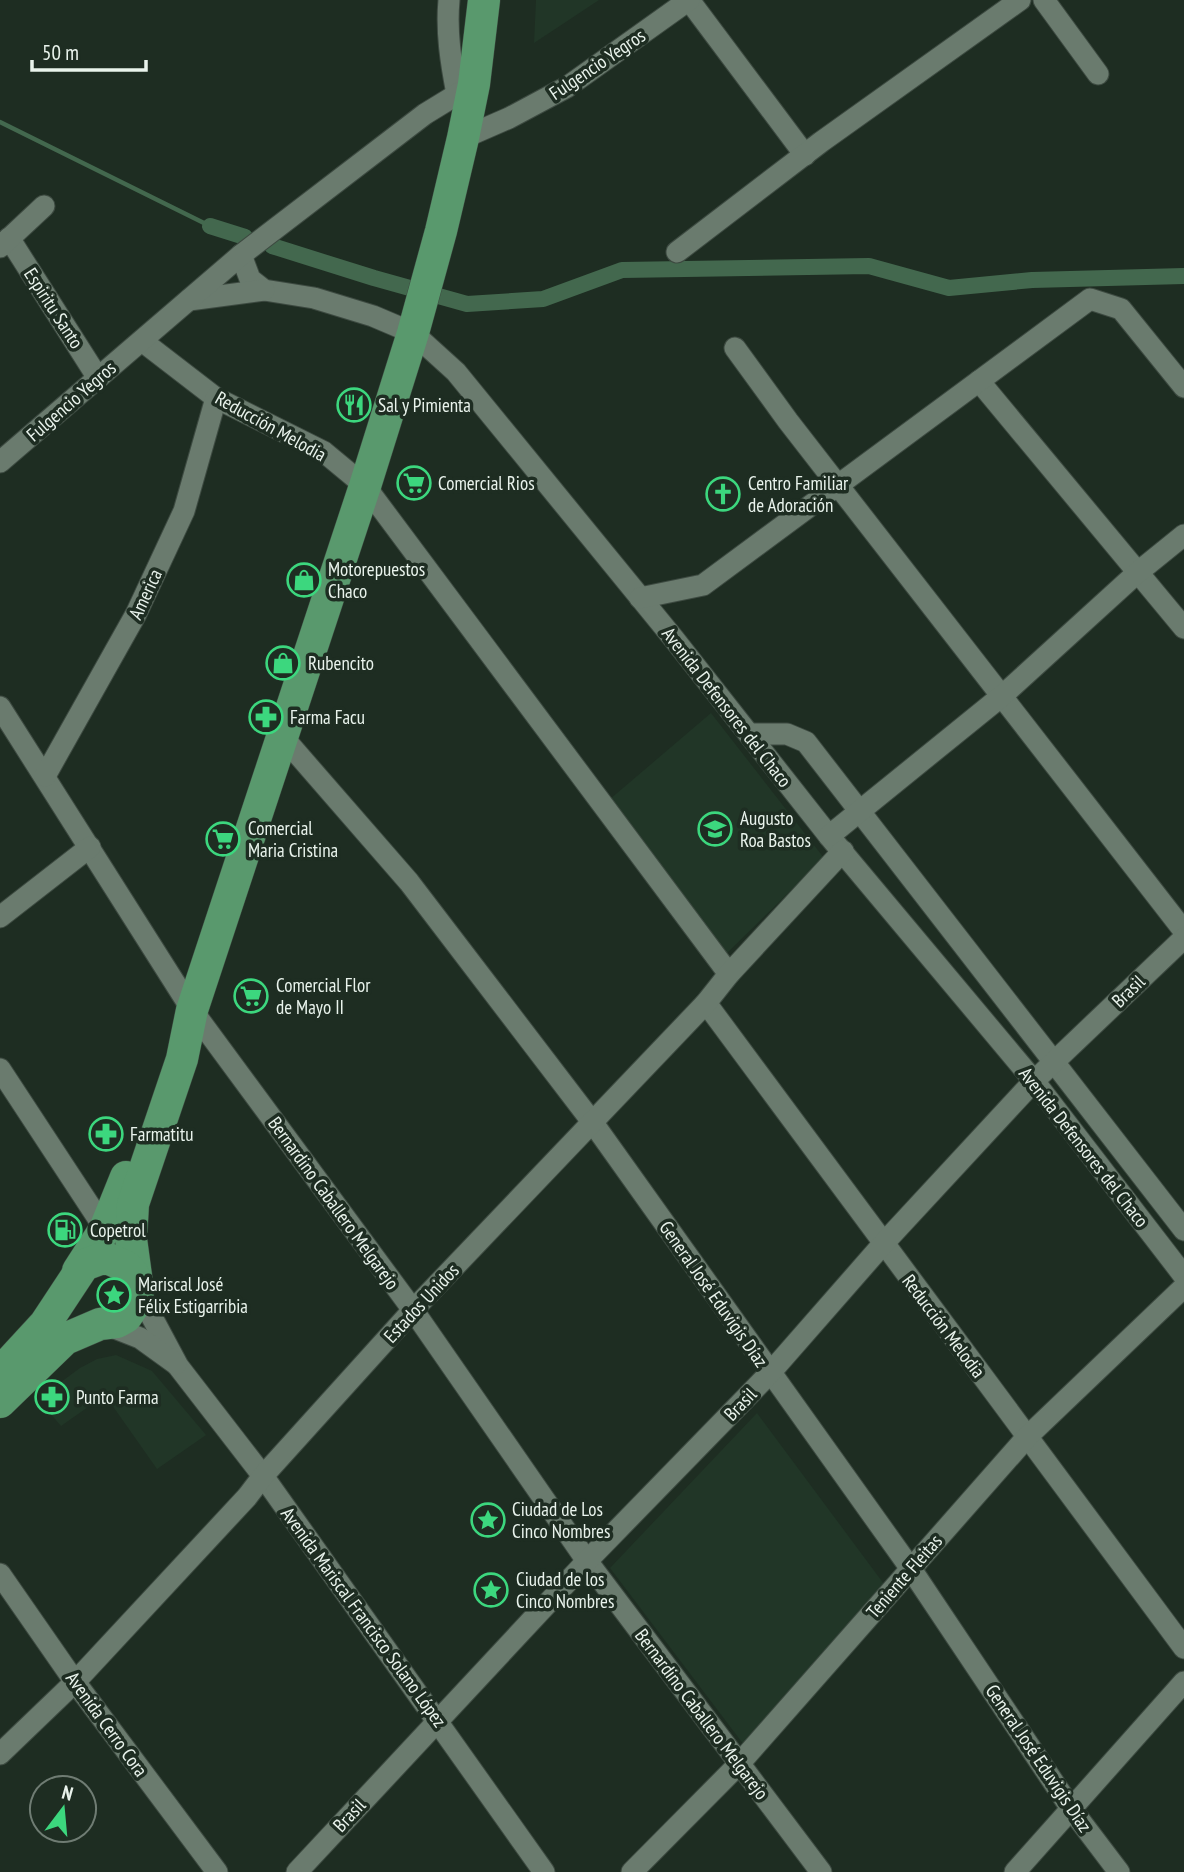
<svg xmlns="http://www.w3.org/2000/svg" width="1184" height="1872" font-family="'PT Sans Narrow',sans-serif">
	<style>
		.built { fill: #213627 }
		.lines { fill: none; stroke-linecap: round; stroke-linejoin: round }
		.stream { stroke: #43684e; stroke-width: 4.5 }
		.canal { stroke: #43684e; stroke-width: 16 }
		.minor-casing { stroke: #3d4a41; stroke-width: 23 }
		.highway-casing { stroke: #3d4a41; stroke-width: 33 }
		.minor { stroke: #6a7b6e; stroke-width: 21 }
		.highway { stroke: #59996d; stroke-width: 32 }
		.labels { text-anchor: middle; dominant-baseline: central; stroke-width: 7; stroke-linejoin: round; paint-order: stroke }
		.street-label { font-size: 19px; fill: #e9f3ec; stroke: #1e2d22 }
		.poi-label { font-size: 19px; fill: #e9f3ec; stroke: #1e2d22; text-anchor: start }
	</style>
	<rect width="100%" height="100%" fill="#1e2d22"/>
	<!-- built -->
	<g class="built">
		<polygon points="536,0 599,0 534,43"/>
		<polygon points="711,713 824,858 724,956 609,800"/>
		<polygon points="116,1355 152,1371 206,1435 157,1469 105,1395 61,1426 38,1399 80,1368 97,1359"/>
		<polygon points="757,1413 884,1584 744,1745 610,1568"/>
	</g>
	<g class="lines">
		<!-- stream -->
		<polyline class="stream" points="0,122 210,226"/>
		<!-- canal -->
		<g class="canal">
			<polyline points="210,226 245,237"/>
			<polyline points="272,246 374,278 467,304 543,299 622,270 869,266 949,288 1032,280 1184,276"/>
		</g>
		<defs>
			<g id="minor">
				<path d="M449,0C446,32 451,63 457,94"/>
				<polyline points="689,0 805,155"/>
				<polyline points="1044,0 1098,74"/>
				<polyline points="463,138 509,118 567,87 689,0"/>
				<polyline points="9,238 98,378"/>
				<polyline points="0,247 44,206"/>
				<polyline points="677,252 821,142 1020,0"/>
				<polyline points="241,255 250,279 264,290 314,298 373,316 413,333 456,372 674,639 829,836 1034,1081 1184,1276"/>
				<polyline points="189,300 264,290"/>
				<polyline points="142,341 216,398 324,452 365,486 729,974"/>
				<polyline points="735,348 788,421 1184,931"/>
				<polyline points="979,381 1184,628"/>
				<polyline points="0,462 241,255 425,114 474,84"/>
				<polyline points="640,598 703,585 1090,299 1121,309 1184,387"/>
				<polyline points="0,707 192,1010 413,1310 587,1561 821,1872"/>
				<polyline points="749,734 787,734 806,742 1184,1230"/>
				<polyline points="282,736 409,882 593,1123 911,1569 1072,1810 1119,1872"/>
				<polyline points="45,776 136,614 184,511 216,398"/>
				<polyline points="829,836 1003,695 1137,573 1184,535"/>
				<polyline points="0,917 90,847"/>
				<polyline points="706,1003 1184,1648"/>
				<polyline points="0,1069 105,1229"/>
				<polyline points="138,1291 178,1366 263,1476 544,1872"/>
				<polyline points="107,1325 140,1338 176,1364"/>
				<polyline points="0,1574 75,1682 217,1872"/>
				<polyline points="0,1754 75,1682 247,1497 263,1476 413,1310 706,1003 729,974 843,851"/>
				<polyline points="297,1872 587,1561 770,1373 883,1244 1034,1081 1184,938"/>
				<polyline points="632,1872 739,1764 1027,1437 1184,1287"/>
				<polyline points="1015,1872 1184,1682"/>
			</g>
			<g id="highway">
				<polyline points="78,1271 105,1229 126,1177"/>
				<polyline points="137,1283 131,1239 133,1204 182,1059 192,1010 365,486 413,333 441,231 463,138 474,84 484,0"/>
				<polyline points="0,1373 45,1324 84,1265 100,1259 109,1259 127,1267 133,1274 138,1291 137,1301 126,1317 117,1322 100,1324 65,1339 0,1402"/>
			</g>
		</defs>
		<!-- minor casing -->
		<use href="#minor" class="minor-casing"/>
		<!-- highway casing -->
		<use href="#highway" class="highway-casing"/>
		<!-- minor -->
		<use href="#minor" class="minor"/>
		<!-- highway -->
		<use href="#highway" class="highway"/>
	</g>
	<!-- icons -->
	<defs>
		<symbol id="restaurant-ring" viewBox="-11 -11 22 22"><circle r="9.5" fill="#1e2d22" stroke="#3cd77e" stroke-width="1.5"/><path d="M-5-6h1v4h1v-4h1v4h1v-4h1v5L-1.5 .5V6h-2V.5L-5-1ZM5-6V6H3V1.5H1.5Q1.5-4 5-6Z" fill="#3cd77e"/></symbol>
		<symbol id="supermarket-ring" viewBox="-11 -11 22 22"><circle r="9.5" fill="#1e2d22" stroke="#3cd77e" stroke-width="1.5"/><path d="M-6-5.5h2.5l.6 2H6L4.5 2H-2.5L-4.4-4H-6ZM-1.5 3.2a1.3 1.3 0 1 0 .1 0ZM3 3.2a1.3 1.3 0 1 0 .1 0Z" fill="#3cd77e"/></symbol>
		<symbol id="church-ring" viewBox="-11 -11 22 22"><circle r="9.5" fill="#1e2d22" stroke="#3cd77e" stroke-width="1.5"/><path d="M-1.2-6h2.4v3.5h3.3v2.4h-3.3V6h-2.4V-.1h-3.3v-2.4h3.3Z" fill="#3cd77e"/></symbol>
		<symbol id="shop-ring" viewBox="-11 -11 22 22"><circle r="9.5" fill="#1e2d22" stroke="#3cd77e" stroke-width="1.5"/><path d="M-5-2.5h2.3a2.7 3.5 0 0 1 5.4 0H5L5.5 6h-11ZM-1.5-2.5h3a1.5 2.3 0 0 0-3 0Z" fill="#3cd77e"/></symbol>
		<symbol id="pharmacy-ring" viewBox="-11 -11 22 22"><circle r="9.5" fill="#1e2d22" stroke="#3cd77e" stroke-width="1.5"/><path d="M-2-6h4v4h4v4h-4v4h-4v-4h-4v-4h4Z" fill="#3cd77e"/></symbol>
		<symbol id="school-ring" viewBox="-11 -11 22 22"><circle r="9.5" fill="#1e2d22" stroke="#3cd77e" stroke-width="1.5"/><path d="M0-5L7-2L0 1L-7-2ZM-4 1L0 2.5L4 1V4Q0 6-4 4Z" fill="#3cd77e"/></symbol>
		<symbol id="fuel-ring" viewBox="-11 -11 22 22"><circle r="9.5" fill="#1e2d22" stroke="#3cd77e" stroke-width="1.5"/><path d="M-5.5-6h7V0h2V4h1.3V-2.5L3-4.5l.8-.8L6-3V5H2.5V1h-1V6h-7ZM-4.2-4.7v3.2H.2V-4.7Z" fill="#3cd77e"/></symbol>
		<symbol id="sight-ring" viewBox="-11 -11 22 22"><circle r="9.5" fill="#1e2d22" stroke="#3cd77e" stroke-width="1.5"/><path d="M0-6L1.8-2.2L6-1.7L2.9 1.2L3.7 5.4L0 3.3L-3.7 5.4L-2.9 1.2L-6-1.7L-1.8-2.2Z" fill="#3cd77e"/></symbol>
	</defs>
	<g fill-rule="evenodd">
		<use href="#restaurant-ring" x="335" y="386" width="38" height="38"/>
		<use href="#supermarket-ring" x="395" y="464" width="38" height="38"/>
		<use href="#church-ring" x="704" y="475" width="38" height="38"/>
		<use href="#shop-ring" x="285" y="561" width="38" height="38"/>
		<use href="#shop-ring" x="264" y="644" width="38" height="38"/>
		<use href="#pharmacy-ring" x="247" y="698" width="38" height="38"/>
		<use href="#school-ring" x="696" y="810" width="38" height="38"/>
		<use href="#supermarket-ring" x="204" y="820" width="38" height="38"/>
		<use href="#supermarket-ring" x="232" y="977" width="38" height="38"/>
		<use href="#pharmacy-ring" x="87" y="1115" width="38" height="38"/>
		<use href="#fuel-ring" x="46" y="1211" width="38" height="38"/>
		<use href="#sight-ring" x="95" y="1276" width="38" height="38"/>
		<use href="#pharmacy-ring" x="33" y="1378" width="38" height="38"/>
		<use href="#sight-ring" x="469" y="1501" width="38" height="38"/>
		<use href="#sight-ring" x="472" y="1571" width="38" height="38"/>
	</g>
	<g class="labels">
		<!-- street labels -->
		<g class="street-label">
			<text transform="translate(597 64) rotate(-34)">Fulgencio Yegros</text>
			<text transform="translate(54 308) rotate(57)">Espiritu Santo</text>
			<text transform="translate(71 401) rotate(-41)">Fulgencio Yegros</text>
			<text transform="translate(271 426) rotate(29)">Reducción Melodia</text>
			<text transform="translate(145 594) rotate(-65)">America</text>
			<text transform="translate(727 707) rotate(52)">Avenida Defensores del Chaco</text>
			<text transform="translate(1128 991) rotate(-44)">Brasil</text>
			<text transform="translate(1084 1147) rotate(52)">Avenida Defensores del Chaco</text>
			<text transform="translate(334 1203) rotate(54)">Bernardino Caballero Melgarejo</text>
			<text transform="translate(714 1294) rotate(55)">General José Eduvigis Díaz</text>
			<text transform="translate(421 1303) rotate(-47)">Estados Unidos</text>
			<text transform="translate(944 1326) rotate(53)">Reducción Melodia</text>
			<text transform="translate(740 1404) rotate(-46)">Brasil</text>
			<text transform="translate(904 1576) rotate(-49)">Teniente Fleitas</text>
			<text transform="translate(364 1617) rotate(54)">Avenida Mariscal Francisco Solano López</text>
			<text transform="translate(702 1714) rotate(53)">Bernardino Caballero Melgarejo</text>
			<text transform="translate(107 1724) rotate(54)">Avenida Cerro Cora</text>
			<text transform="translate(1039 1758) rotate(56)">General José Eduvigis Díaz</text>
			<text transform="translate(349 1815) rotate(-47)">Brasil</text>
		</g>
		<!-- poi labels -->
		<g class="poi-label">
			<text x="378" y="405">Sal y Pimienta</text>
			<text x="438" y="483">Comercial Rios</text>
			<text x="748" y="483">Centro Familiar<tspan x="748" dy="22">de Adoración</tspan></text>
			<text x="328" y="569">Motorepuestos<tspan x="328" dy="22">Chaco</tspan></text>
			<text x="308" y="663">Rubencito</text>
			<text x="290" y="717">Farma Facu</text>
			<text x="740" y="818">Augusto<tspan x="740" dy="22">Roa Bastos</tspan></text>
			<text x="248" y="828">Comercial<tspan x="248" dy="22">Maria Cristina</tspan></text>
			<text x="276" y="985">Comercial Flor<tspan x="276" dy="22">de Mayo II</tspan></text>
			<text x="130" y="1134">Farmatitu</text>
			<text x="90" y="1230">Copetrol</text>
			<text x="138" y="1284">Mariscal José<tspan x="138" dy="22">Félix Estigarribia</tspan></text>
			<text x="76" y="1397">Punto Farma</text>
			<text x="512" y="1509">Ciudad de Los<tspan x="512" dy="22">Cinco Nombres</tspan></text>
			<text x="516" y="1579">Ciudad de los<tspan x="516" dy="22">Cinco Nombres</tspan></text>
		</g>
	</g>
	<!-- north arrow -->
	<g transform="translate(63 1809) rotate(16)"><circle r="33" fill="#1e2d22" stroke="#6f7c73" stroke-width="2"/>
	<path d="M0-5L12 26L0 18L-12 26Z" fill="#3cd77e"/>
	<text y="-10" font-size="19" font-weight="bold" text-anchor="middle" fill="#e9f3ec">N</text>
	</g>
	<!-- scale -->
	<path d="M32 60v10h114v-10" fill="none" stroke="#e9f3ec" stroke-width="3.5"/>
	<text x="42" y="60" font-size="21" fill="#e9f3ec" stroke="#1e2d22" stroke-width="5" paint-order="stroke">50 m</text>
</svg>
